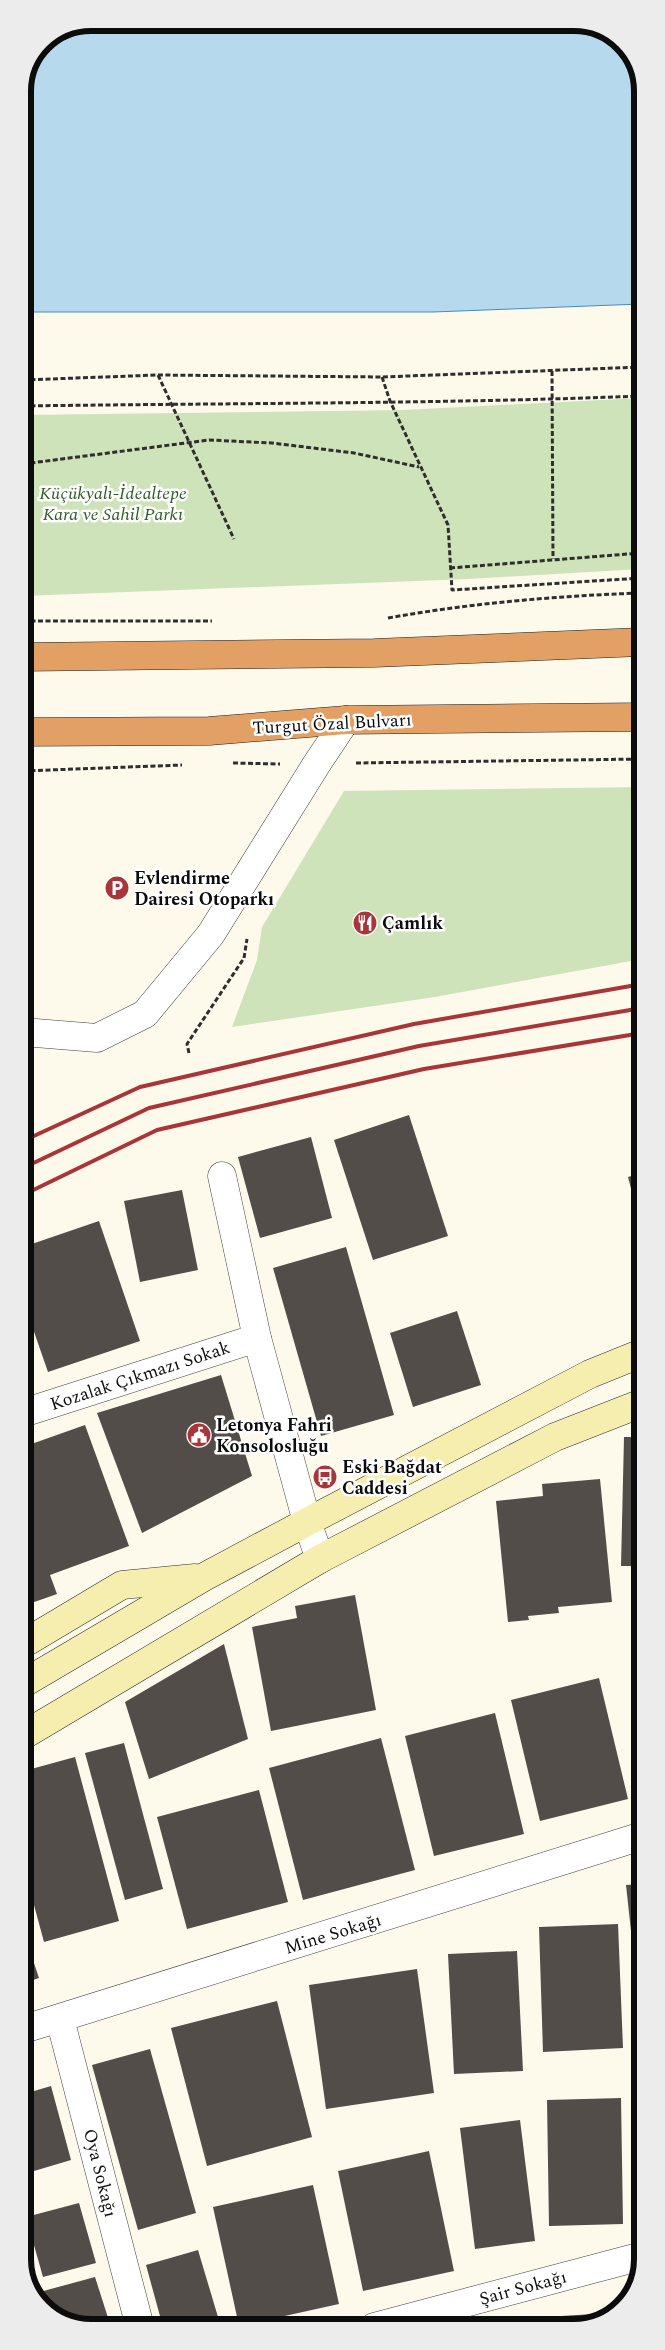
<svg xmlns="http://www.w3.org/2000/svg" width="665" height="2350" font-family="Spectral,serif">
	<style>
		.green { fill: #cfe3ba }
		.water { fill: #b7d9ee; stroke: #478bbc }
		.building { fill: #534d49 }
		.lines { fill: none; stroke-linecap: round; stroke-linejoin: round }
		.street-casing { stroke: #3f3f3f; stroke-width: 29 }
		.secondary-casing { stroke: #2e2e2e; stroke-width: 29 }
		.highway-casing { stroke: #1d1d1d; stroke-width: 29 }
		.path { stroke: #2e2e2e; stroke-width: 3; stroke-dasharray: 5 2.5; stroke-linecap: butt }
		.street { stroke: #fff; stroke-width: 28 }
		.secondary { stroke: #f5eeaf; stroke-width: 28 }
		.highway { stroke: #e2a065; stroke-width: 28 }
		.rail { stroke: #aa3538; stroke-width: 4 }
		.labels { text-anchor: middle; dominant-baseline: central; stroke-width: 5; stroke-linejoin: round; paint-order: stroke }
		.park-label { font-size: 18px; font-style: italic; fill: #2f5b24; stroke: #fff }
		.street-label { font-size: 18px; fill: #0c0c0c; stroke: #fff }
		.poi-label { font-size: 18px; font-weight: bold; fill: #0c0c0c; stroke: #fff; text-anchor: start }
		.rim { fill: none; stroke: #0c0c0c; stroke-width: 6 }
	</style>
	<rect width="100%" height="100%" fill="#fdfaec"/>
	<!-- green -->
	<g class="green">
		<polygon points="641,398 641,569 469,579 23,596 23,415 403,410"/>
		<polygon points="642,787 642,959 435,997 232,1027 257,960 262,927 344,791"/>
	</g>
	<!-- water -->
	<polygon class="water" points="92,23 582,23 619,40 641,78 641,304 433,312 23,312 23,91 43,43"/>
	<!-- building -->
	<g class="building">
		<polygon points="409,1115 448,1236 373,1260 334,1140"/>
		<polygon points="311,1137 332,1218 260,1238 238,1157"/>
		<polygon points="642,1173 642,1227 641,1227 628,1177"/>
		<polygon points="182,1190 198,1270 140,1282 124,1201"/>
		<polygon points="99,1221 140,1341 48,1372 23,1300 23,1247"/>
		<polygon points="346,1247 394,1415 321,1436 273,1268"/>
		<polygon points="457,1311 481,1385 413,1407 390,1333"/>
		<polygon points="23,1341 34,1367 23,1370"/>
		<polygon points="221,1375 252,1476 142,1533 97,1413"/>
		<polygon points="85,1425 129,1546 50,1575 57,1594 23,1606 23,1447"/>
		<polygon points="624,1437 642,1437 642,1566 621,1566"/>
		<polygon points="600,1479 612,1602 558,1607 559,1613 528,1616 529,1620 508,1622 496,1501 543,1496 542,1484"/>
		<polygon points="355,1595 376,1710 271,1731 252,1627 297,1618 295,1606"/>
		<polygon points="224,1644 248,1739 149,1779 125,1702"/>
		<polygon points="599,1678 628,1799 540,1821 511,1700"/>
		<polygon points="495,1713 524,1834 434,1856 405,1736"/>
		<polygon points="381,1738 415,1870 303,1900 269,1768"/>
		<polygon points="124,1743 163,1889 125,1900 85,1753"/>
		<polygon points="75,1757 119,1921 44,1942 24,1868 24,1771"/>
		<polygon points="259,1790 288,1902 187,1929 157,1817"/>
		<polygon points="642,1884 642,1967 635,1968 626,1885"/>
		<polygon points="618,1924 623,2048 543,2052 539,1927"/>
		<polygon points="24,1933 39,1978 24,1983"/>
		<polygon points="517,1951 523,2071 454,2074 448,1954"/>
		<polygon points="417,1969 434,2093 326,2109 309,1985"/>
		<polygon points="277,2001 312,2137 207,2166 171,2028"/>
		<polygon points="150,2049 196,2213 138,2230 92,2065"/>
		<polygon points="51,2086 71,2160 24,2174 24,2094"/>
		<polygon points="621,2098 623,2224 549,2226 547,2100"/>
		<polygon points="520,2120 535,2241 475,2249 460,2128"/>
		<polygon points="642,2146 642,2211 635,2188 640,2187 636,2171 641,2170 634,2148"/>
		<polygon points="429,2151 454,2271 363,2291 338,2171"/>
		<polygon points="313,2185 339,2304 239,2326 213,2207"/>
		<polygon points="79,2203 96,2263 43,2277 26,2217"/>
		<polygon points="198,2250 218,2317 181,2327 163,2327 146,2265"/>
		<polygon points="95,2277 111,2327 87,2327 46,2310 36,2293"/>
		<polygon points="610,2313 587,2326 562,2326 561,2316"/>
	</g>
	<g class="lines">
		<defs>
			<g id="street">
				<polyline points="23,1032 97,1038 145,1014 211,934 316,765 346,720"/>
				<polyline points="257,1338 307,1522 320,1559"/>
				<polyline points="23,1413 257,1338 222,1176"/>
				<polyline points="60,2019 140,2327"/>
				<polyline points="24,2029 642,1836"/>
				<polyline points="374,2327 642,2256"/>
			</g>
			<g id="secondary">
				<polyline points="23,1644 122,1585 195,1578"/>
				<polyline points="24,1683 204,1577 307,1522 590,1374 642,1353"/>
				<polyline points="24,1735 320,1559 555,1437 642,1403"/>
			</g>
			<g id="highway">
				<polyline points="23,657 374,653 641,642"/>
				<polyline points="23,732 209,731 346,720 642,717"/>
			</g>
		</defs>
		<!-- street casing -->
		<use href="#street" class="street-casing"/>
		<!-- secondary casing -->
		<use href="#secondary" class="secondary-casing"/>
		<!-- highway casing -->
		<use href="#highway" class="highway-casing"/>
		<!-- path -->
		<g class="path">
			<polyline points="552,371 553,559"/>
			<polyline points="158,375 234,539"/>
			<polyline points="382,377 390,401 448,525 452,590 641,578"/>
			<polyline points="23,380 158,375 382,377 641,367"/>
			<path d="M23,406C229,403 435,404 641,396"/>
			<polyline points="23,464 209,440 272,443 354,453 419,467"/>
			<polyline points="450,568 641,553"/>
			<path d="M388,618C472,603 556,596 641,593"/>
			<polyline points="23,621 212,621"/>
			<polyline points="233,763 280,764"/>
			<polyline points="356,763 642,759"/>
			<polyline points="23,771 182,765"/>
			<polyline points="189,1053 187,1044 244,958 247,939"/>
		</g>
		<!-- street -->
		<use href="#street" class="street"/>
		<!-- secondary -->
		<use href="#secondary" class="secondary"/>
		<!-- highway -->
		<use href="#highway" class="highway"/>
		<!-- rail -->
		<g class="rail">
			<polyline points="23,1141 140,1087 414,1024 642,984"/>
			<polyline points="23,1168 149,1108 419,1046 642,1008"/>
			<polyline points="23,1195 157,1130 424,1069 642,1033"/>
		</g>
	</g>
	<!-- icons -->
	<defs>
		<symbol id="parking-disc" viewBox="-11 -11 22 22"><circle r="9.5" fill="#aa3538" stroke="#fff"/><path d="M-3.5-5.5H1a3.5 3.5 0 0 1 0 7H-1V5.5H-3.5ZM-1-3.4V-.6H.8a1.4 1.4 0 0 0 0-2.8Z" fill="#fff"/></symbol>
		<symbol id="restaurant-disc" viewBox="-11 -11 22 22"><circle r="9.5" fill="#aa3538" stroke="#fff"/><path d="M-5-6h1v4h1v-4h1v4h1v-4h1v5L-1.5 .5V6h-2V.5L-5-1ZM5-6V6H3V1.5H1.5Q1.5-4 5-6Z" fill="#fff"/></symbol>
		<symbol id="civic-disc" viewBox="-11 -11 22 22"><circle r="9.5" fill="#aa3538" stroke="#fff"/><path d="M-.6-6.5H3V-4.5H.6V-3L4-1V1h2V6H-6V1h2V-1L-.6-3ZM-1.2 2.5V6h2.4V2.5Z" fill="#fff"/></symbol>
		<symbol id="bus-disc" viewBox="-11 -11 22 22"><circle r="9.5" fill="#aa3538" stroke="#fff"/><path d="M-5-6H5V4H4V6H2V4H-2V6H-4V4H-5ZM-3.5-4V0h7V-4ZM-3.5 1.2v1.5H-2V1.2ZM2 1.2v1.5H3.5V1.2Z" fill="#fff"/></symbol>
	</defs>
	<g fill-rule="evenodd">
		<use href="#parking-disc" x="103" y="874" width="28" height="28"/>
		<use href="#restaurant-disc" x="351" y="909" width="28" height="28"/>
		<use href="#civic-disc" x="185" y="1421" width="28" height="28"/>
		<use href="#bus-disc" x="311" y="1463" width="28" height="28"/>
	</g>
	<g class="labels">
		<!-- park labels -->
		<g class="park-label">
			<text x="113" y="493">Küçükyalı-İdealtepe<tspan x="113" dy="21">Kara ve Sahil Parkı</tspan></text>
		</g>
		<!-- street labels -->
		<g class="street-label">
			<text transform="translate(332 724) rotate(-3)">Turgut Özal Bulvarı</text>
			<text transform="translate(140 1376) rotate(-18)">Kozalak Çıkmazı Sokak</text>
			<text transform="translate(333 1934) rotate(-17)">Mine Sokağı</text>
			<text transform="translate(100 2173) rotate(76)">Oya Sokağı</text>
			<text transform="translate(523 2288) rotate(-15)">Şair Sokağı</text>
		</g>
		<!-- poi labels -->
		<g class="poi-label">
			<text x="134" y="878">Evlendirme<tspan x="134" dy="21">Dairesi Otoparkı</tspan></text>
			<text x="382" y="923">Çamlık</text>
			<text x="216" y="1425">Letonya Fahri<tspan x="216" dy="21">Konsolosluğu</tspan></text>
			<text x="342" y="1467">Eski Bağdat<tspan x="342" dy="21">Caddesi</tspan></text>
		</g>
	</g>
	<!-- crop -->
	<path d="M0 0H665V2350H0ZM91 31H574A60 60 0 0 1 634 91V2259A60 60 0 0 1 574 2319H91A60 60 0 0 1 31 2259V91A60 60 0 0 1 91 31Z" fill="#ececec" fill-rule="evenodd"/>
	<path class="rim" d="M91 31H574A60 60 0 0 1 634 91V2259A60 60 0 0 1 574 2319H91A60 60 0 0 1 31 2259V91A60 60 0 0 1 91 31Z"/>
</svg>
